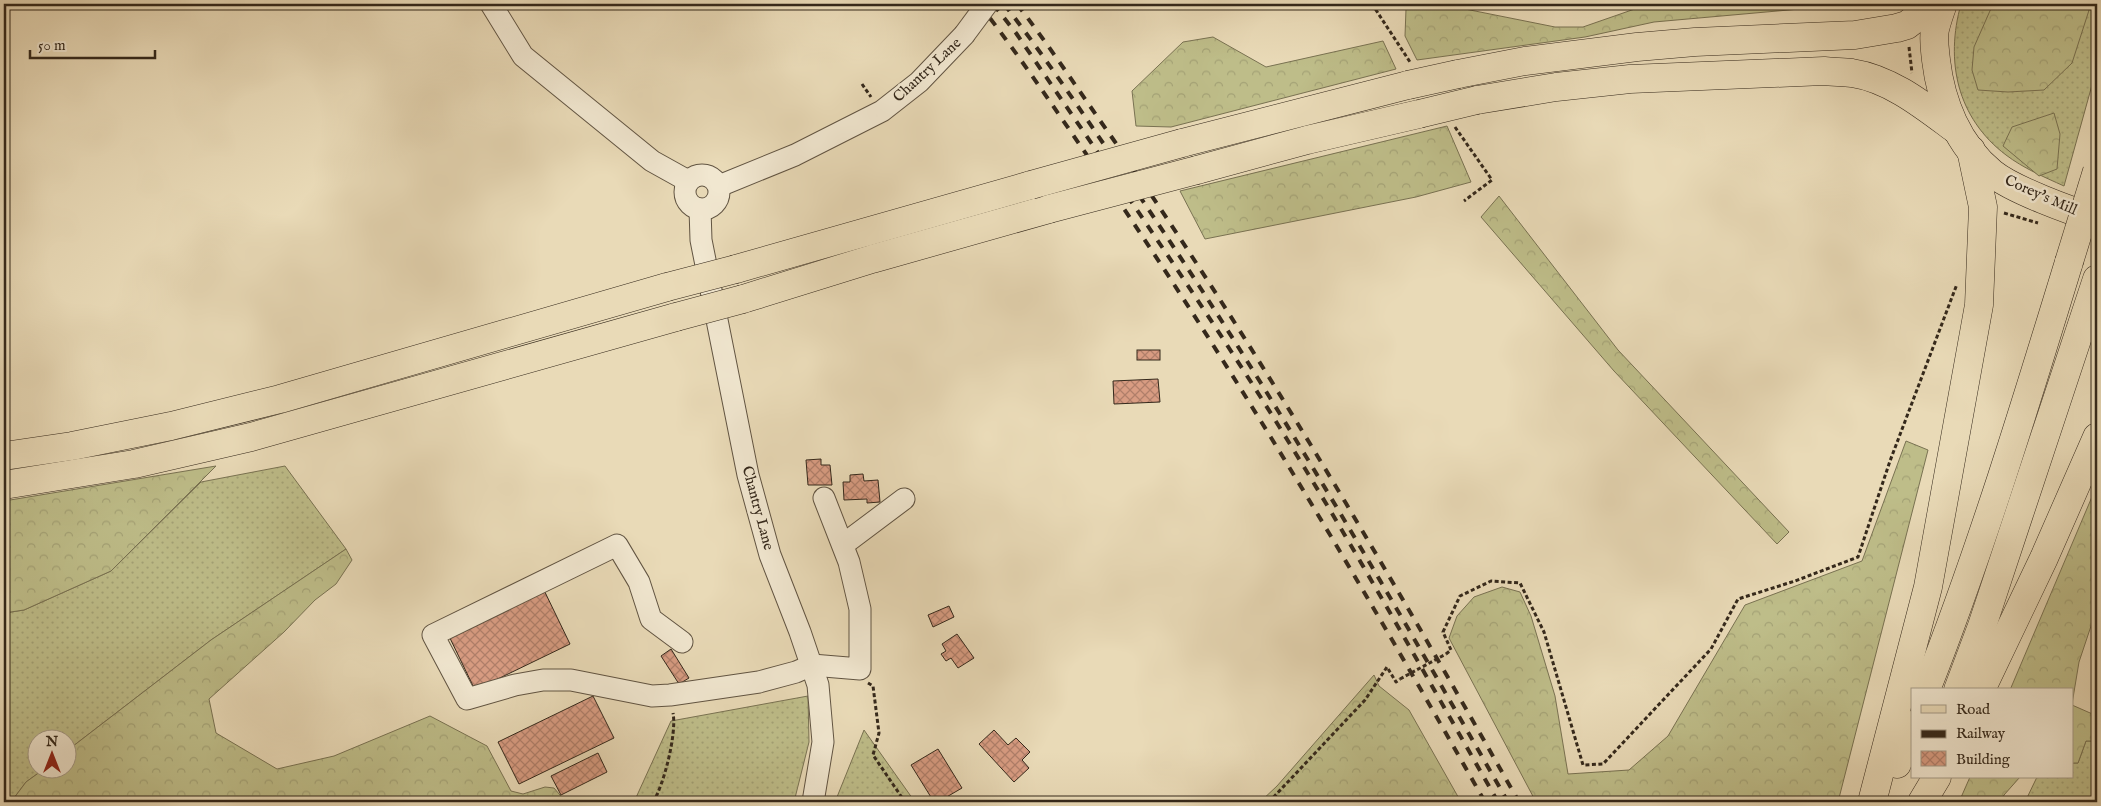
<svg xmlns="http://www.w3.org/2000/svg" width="2101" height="806" font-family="'IM FELL English',serif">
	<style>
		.grass { fill: url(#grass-dots); stroke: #797252 }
		.forest { fill: url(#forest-crowns); stroke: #797252 }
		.building { fill: url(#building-cross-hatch); stroke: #34281b }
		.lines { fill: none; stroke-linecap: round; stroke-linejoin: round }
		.minor-casing { stroke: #615442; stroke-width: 23 }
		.major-casing { stroke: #34281b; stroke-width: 29 }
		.highway-casing { stroke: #34281b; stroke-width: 29 }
		.path { stroke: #34281b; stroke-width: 3; stroke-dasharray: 4 2.5; stroke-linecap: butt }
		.minor { stroke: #f1e7d0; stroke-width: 21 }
		.major { stroke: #e9dab7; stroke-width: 28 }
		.highway { stroke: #e9dab7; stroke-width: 28 }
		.rail { stroke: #34281b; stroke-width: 4; stroke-dasharray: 9 9; stroke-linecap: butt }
		.minor-bridge-casing { stroke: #615442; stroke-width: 23; stroke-linecap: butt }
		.major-bridge-casing { stroke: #34281b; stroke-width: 29; stroke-linecap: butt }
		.highway-bridge-casing { stroke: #34281b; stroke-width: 29; stroke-linecap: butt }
		.path-bridge { stroke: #34281b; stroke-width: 3; stroke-dasharray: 4 2.5; stroke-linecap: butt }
		.minor-bridge { stroke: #f1e7d0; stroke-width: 21 }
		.major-bridge { stroke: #e9dab7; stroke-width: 28 }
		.highway-bridge { stroke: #e9dab7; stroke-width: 28 }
		.labels { text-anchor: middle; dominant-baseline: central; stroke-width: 5; stroke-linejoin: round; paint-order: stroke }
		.street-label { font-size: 15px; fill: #34281b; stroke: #f1e7d0 }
	</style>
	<defs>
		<pattern id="grass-dots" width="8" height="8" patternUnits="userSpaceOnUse" patternTransform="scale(1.25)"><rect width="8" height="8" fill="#bebd89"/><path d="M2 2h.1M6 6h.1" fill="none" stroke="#a4a276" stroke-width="1.8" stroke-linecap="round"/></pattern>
		<pattern id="forest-crowns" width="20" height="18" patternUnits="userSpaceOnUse" patternTransform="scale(1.25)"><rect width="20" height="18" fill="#bebd89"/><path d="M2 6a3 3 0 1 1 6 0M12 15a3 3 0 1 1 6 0" fill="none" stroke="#a4a276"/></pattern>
		<pattern id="building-cross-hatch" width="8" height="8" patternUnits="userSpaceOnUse" patternTransform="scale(1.25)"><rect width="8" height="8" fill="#d89c82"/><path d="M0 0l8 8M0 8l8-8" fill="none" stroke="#b07f6a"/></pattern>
	</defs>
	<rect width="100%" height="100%" fill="#e9dab7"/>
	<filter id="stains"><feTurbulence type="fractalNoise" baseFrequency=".004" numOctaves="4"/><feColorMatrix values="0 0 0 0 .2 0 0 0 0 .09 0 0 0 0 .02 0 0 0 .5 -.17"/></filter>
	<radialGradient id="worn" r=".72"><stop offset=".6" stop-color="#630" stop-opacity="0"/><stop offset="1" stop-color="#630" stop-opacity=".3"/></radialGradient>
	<!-- grass -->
	<g class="grass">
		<path d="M1961,4H2097V67L2064,186C2044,177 2023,168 2006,155C1957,118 1945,61 1961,4Z"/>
		<polygon points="285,466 346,549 211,640 68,750 68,738 38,738 38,768 44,769 26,782 11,802 4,802 4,613 24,610 111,571 201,482"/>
		<polygon points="808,696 809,742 794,802 634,802 671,721"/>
		<polygon points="864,730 915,802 835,802"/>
		<polygon points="2086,741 2097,741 2097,802 2025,802 2037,777 2072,777 2072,763 2078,763"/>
	</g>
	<!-- forest -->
	<g class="forest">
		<polygon points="1649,4 1825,4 1811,8 1654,22 1585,37 1417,60 1405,36 1406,9 1455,7 1555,27 1583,27"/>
		<polygon points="1993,4 2091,4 2072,63 2044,90 2008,92 1978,90 1972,70 1974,47"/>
		<polygon points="1213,37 1266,67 1383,41 1396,69 1171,127 1136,126 1132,91 1183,42"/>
		<polygon points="2054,113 2060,134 2057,169 2039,176 2003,146 2012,127"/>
		<polygon points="1447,126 1471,182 1416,197 1205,239 1180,191"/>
		<polygon points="1499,196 1618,350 1789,532 1777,544 1614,371 1481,217"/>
		<polygon points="1906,441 1928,450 1838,802 1536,802 1449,638 1457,616 1474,597 1502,587 1520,592 1531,616 1555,696 1568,774 1629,770 1668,736 1745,605 1862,561"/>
		<polygon points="216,466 111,571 24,610 4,613 4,501"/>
		<polygon points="2097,485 2097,608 2079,662 2072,704 2072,690 2010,690"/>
		<polygon points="346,549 352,560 336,584 315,600 284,632 209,699 216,733 277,769 334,756 430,716 487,746 511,791 523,794 545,787 554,788 566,802 11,802 26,782 44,769 68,768 68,750 211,640"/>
		<polygon points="1374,675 1379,686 1409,710 1461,802 1260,802 1277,786"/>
		<polygon points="2072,705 2097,716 2097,741 2086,741 2078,763 2072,763"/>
		<polygon points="1970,777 2020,777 2004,795 2001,802 1959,802"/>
	</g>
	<!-- building -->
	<g class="building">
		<rect x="1137" y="350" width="23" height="10"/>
		<polygon points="1158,379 1160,402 1114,404 1113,381"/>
		<polygon points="821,459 821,465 830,465 832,485 808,485 806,460"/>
		<polygon points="863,474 864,481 878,480 880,502 867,503 867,499 844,500 843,482 850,482 850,475"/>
		<polygon points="542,586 570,644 475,690 447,632"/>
		<polygon points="949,606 954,617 933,627 928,615"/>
		<polygon points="957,634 974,658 958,668 951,658 946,661 941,654 946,651 942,644"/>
		<polygon points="671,649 689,678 679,684 661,656"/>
		<polygon points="593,696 614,738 519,784 498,742"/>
		<polygon points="994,730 1008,745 1016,738 1030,752 1022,760 1029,768 1014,782 979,744"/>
		<polygon points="938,749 962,788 938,802 934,802 911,765"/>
		<polygon points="598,753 607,772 561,795 551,776"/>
	</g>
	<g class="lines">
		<defs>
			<g id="minor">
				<polyline points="491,4 523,56 652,161 688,181"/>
				<circle cx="702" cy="192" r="17"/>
				<polyline points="719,186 795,155 882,111 919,82 964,35"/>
				<polyline points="700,209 701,240 748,475 770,555 800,632 818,685 823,742 813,802"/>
				<polyline points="844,544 904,499"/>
				<polyline points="682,642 651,619 639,582 617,545 433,635 467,699 515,685 543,680 571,680 652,696 670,695 759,682 796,672 812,665 860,669 860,609 849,562 824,498"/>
			</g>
			<g id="major">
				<path d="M1943,4C1940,12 1937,21 1935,29C1933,39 1935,50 1936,60C1941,103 1958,145 1992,173C2013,190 2071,211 2097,219"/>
				<polyline points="1458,74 1525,61 1637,47 1695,42 1855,35 1897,28 1907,25 1934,4"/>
				<path d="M1477,100L1556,87L1630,79L1824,71C1833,72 1843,72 1852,73C1891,79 1924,106 1955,129"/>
				<polyline points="1182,143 1408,85"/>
				<polyline points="1197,170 1307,140 1419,114"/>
				<polyline points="736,269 1031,185"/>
				<polyline points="743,299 872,259 1049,209"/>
				<polyline points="4,456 72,446 171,426 280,399 667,287"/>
				<polyline points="4,485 134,464 251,437 676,317"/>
			</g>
			<g id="highway">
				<path d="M1926,690C1981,550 2025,406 2069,262"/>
				<polyline points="1958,690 1982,626 2097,279"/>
				<polyline points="1981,690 2044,558 2097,437"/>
				<polyline points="1897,764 1912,725"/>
				<polyline points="1872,802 1928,587 1979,305 1983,207 1971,150"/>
				<polyline points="1922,802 1937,777"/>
			</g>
		</defs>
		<!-- minor casing -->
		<use href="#minor" class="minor-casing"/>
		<!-- major casing -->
		<use href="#major" class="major-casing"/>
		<!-- highway casing -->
		<use href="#highway" class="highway-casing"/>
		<!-- path -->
		<g class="path">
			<polyline points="1372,4 1410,62"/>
			<polyline points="1909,47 1912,73"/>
			<polyline points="862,84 871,97"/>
			<polyline points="1455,127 1492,180 1464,201"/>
			<polyline points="2004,213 2038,223"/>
			<polyline points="1446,654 1451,650 1443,632 1460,596 1491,581 1520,583 1544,632 1583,765 1603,764 1711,649 1738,599 1795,581 1858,557 1890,461 1957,284"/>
			<polyline points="868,683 873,686 879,733 873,755 905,802"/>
			<path d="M653,802C664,785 677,733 673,713"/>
			<polyline points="1269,802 1365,700 1387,667 1396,682 1400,679"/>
		</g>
		<!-- minor -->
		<use href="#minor" class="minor"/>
		<!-- major -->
		<use href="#major" class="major"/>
		<!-- highway -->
		<use href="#highway" class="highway"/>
		<!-- rail -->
		<g class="rail">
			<path d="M979,4C1023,60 1062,120 1103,178C1241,380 1365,590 1485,802"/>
			<path d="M993,4L1016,33C1100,156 1185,278 1265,404C1347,534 1422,669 1498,802"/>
			<path d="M1004,4C1039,49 1071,96 1103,143C1251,355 1380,578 1508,802"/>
			<path d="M1017,4C1051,48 1081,94 1113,139C1261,353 1391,576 1519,802"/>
		</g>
		<defs>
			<polyline id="minor-bridge" points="964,35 987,4"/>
			<g id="major-bridge">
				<polyline points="1408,85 1458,74"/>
				<polyline points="1419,114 1477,100"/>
				<polyline points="1031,185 1182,143"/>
				<polyline points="1049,209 1197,170"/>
				<polyline points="667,287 736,269"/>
				<polyline points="676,317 743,299"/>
			</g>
			<polyline id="highway-bridge" points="2069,262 2097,171"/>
		</defs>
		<!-- minor-bridge casing -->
		<use href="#minor-bridge" class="minor-bridge-casing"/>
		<!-- major-bridge casing -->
		<use href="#major-bridge" class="major-bridge-casing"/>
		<!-- highway-bridge casing -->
		<use href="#highway-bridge" class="highway-bridge-casing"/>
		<!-- path-bridge -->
		<polyline class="path-bridge" points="1400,679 1446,654"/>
		<!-- minor-bridge -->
		<use href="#minor-bridge" class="minor-bridge"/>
		<!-- major-bridge -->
		<use href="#major-bridge" class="major-bridge"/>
		<!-- highway-bridge -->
		<use href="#highway-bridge" class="highway-bridge"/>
	</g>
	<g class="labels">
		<!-- street labels -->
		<g class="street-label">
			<text transform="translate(927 70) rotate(-43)">Chantry Lane</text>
			<text transform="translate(2041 195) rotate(24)">Corey's Mill</text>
			<text transform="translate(758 508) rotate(75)">Chantry Lane</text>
		</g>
	</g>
	<!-- margin -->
	<rect width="2101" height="806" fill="none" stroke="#e9dab7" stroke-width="20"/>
	<rect x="5" y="5" width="2091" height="796" fill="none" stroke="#34281b" stroke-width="2.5"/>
	<rect x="10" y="10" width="2081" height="786" fill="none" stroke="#34281b"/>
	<!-- legend -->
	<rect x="1911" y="688" width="162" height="90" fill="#f1e7d0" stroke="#a59b88"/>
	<rect x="1921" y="705" width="25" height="8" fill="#e9dab7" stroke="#a59b88"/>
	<text x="1956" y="714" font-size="15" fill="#34281b">Road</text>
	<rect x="1921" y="730" width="25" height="8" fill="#34281b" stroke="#a59b88"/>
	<text x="1956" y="738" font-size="15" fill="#34281b">Railway</text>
	<rect x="1921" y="751" width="25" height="15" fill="url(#building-cross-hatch)" stroke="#a59b88"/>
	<text x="1956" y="764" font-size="15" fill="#34281b">Building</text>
	<!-- north arrow -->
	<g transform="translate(52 754)"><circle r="24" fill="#f1e7d0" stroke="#a59b88"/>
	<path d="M0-4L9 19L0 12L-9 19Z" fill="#8f2418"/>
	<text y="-8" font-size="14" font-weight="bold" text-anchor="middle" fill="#34281b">N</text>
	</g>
	<!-- scale -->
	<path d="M30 50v8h125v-8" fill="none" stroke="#34281b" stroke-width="2.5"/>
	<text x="38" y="50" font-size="15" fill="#34281b" stroke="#f1e7d0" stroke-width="4" paint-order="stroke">50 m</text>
	<rect width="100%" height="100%" filter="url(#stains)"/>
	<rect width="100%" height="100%" fill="url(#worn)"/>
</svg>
